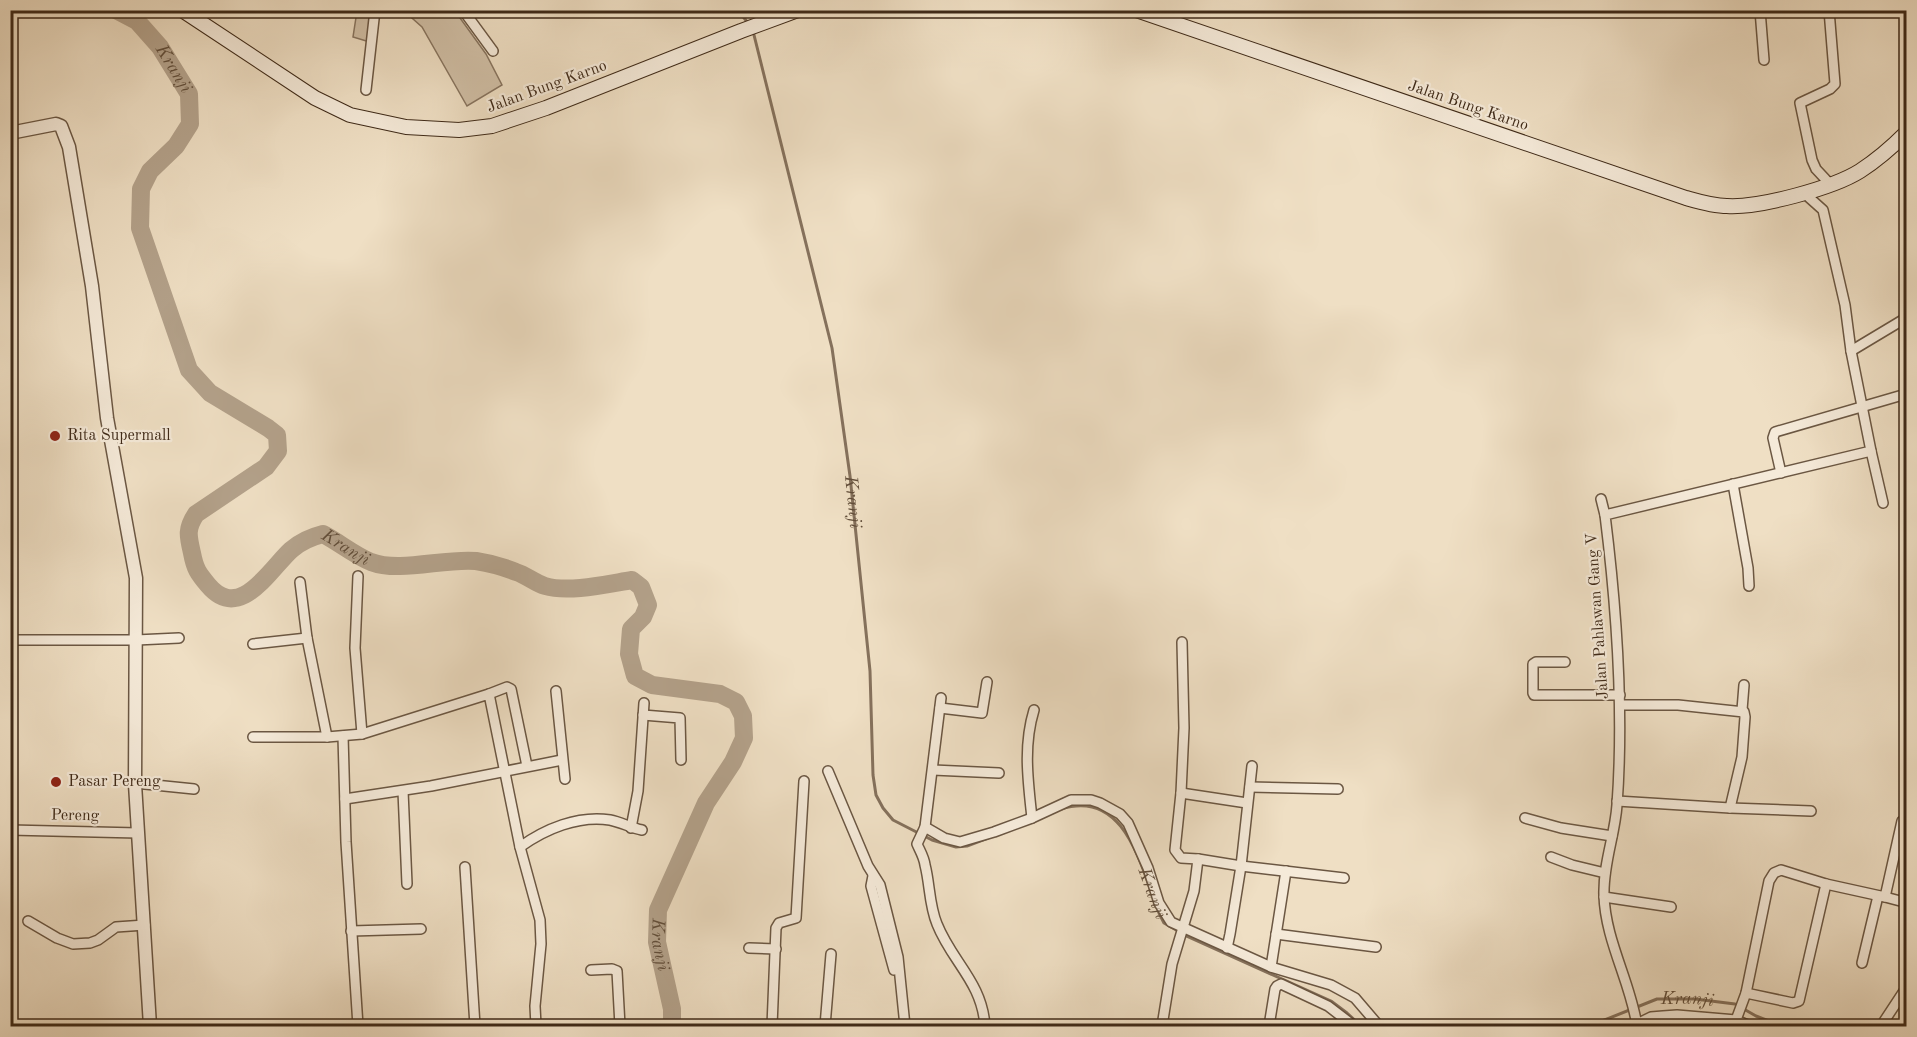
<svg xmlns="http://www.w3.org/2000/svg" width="1917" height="1037" font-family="'Old Standard TT',serif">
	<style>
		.green { fill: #d1c0a7; stroke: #887560; stroke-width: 1.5 }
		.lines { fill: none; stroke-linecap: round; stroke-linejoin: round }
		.stream { stroke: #85715c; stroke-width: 3 }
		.river { stroke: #b3a18a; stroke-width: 18 }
		.minor-casing { stroke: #6b5743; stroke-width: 12 }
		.tertiary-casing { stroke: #6b5743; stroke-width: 15 }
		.secondary-casing { stroke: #3f2a18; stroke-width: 16 }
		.minor { stroke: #f5ead9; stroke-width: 9 }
		.tertiary { stroke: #f5ead9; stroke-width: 12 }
		.secondary { stroke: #f5ead9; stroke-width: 14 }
		.poi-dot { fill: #8f2418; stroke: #f5ead9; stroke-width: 2 }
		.labels { text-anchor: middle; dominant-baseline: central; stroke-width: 4.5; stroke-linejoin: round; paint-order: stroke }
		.street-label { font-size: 16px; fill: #3f2a18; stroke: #f5ead9 }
		.poi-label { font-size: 16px; fill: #3f2a18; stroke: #f5ead9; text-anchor: start }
		.water-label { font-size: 18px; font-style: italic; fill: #624e3a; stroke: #f5ead9 }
	</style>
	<rect width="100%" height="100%" fill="#efdfc4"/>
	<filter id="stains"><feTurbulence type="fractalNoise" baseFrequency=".00333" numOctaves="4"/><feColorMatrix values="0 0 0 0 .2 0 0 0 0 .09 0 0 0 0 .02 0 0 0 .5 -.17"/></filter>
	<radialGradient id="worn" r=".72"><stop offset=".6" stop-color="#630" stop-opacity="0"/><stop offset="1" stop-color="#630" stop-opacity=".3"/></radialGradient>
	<!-- green -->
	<g class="green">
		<polygon points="357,11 378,11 373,43 353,37"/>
		<polygon points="404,11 455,11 486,54 502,85 467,106 422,27"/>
	</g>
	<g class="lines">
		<!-- stream -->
		<g class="stream">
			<polyline points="738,10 748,23"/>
			<path id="s1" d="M753,31L832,348L850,476L870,671L873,775L876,795L883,808L893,820L932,840L956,847L967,846L988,838"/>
			<path id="s2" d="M1061,809C1126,788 1141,868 1159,913L1164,923L1178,931"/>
			<polyline points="1184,935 1331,1001 1347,1013 1361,1026"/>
			<path id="s3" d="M1594,1026L1602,1021L1657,999H1695L1735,1004L1756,1016L1782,1026"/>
		</g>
		<!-- river -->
		<path class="river" id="s4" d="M116,10L137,21L160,47L189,94L190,124L176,146L150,171L141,189L140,228L189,370L210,393L268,428L277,435L278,451L266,467L196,514C186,529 188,536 192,553C195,569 198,573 208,585C240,623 270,569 291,550C301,541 311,537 323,534C340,543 354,555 371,562C400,573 444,558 476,561C489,563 504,567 516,572C526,575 535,583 545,586C569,593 607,584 632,580L641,587L648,605L643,617L631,629L629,654L635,676L652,685L720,694L736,702L743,716L744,738L733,762L706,803L658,910L657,942L672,1009V1026"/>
		<defs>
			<g id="minor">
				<polyline points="463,10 493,51"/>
				<polyline points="1760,10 1764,60"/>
				<polyline points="1829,10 1835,84 1830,89 1800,103 1812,160 1816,169 1830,184"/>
				<polyline points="366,90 375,10"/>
				<polyline points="1851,351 1906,318"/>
				<polyline points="1871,451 1883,503"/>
				<polyline points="1781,473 1773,438 1775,432 1906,394"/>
				<polyline points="1733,484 1748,568 1749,586"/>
				<polyline points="1601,499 1605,515"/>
				<polyline points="358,576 355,648 362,734"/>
				<polyline points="300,582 307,638 327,737"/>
				<polyline points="10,640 136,640 179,638"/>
				<polyline points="253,644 307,638"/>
				<polyline points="1565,662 1536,662 1533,664 1533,693 1534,695 1620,695"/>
				<polyline points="556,691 565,779"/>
				<polyline points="489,694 507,687 511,689 527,766"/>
				<path d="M941,698L925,827L917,844C920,851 924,857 925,865C930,884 929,905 937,924C952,962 982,982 985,1026"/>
				<polyline points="1620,705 1678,705 1744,712 1745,717 1742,757 1730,808"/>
				<polyline points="940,708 982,713 987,682"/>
				<polyline points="1742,710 1744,685"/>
				<polyline points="643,715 680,718 681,760"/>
				<polyline points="343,736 346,842 358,1026"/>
				<polyline points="253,737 327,737 362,734 489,694 520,847 540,920 541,944 535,1006 536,1026"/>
				<polyline points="933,770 999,773"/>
				<polyline points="828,771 868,866 880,885 898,957 905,1026"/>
				<polyline points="135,783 194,789"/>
				<polyline points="1250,787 1338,789"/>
				<polyline points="403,791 407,884"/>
				<polyline points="1181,793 1247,803"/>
				<polyline points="345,799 431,786 562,760"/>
				<polyline points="1617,801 1730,808 1811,811"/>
				<path d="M1032,818C1028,781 1023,746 1034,710"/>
				<polyline points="1525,818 1561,828 1612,836"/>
				<polyline points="925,827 944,838 960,842 994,832 1032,818 1071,800 1091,800 1100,803 1120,814 1128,823 1148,868 1159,903 1171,922 1271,967 1331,985 1355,998 1379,1026"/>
				<polyline points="631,828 638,791 644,703"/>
				<polyline points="10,830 138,833"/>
				<path d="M520,847C545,829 578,815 610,820C621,822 631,828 642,830"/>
				<polyline points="1551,857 1572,865 1605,873"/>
				<polyline points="1198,859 1241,866 1344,878"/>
				<polyline points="465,867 475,1026"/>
				<polyline points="873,876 871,886 894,970"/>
				<polyline points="1604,897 1671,907"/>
				<polyline points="1885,897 1904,902"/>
				<polyline points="28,921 57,938 73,944 90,943 98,940 116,927 145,925"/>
				<polyline points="351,931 421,929"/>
				<polyline points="1276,934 1376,947"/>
				<polyline points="749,948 776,949"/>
				<polyline points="1227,948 1230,934 1241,866 1252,766"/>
				<polyline points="1862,963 1878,896"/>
				<polyline points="1271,967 1286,871"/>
				<polyline points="591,970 612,969 617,971 620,1026"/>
				<polyline points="1746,993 1793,1003 1799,1001 1826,884"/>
				<polyline points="1637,1024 1651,1017 1663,1016 1677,1015 1736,1020 1735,1025"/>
				<polyline points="772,1026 776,928 779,923 796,918 804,781"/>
				<polyline points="825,1026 831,954"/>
				<polyline points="1162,1026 1172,964 1194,891 1198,859 1181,858 1175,850 1181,793 1184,728 1182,642"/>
				<polyline points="1269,1026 1275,989 1277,986 1281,984 1328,1006 1354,1026"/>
				<path d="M1637,1026C1631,983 1605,940 1604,895C1603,864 1615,835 1617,805C1624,709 1617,611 1605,515L1871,451L1851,351L1845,305L1823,210L1804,193"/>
				<polyline points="1750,1026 1736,1020 1746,993 1769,881 1774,873 1781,870 1826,884 1885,897 1902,821 1906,822"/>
				<polyline points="1881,1026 1906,988"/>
			</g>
			<polyline id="tertiary" points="10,133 56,124 61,126 69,147 92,286 107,418 136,578 135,784 150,1026"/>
			<g id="secondary">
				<polyline points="182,10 315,98 350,115 406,127 459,130 492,126 546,108 741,31 798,10"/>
				<path d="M1136,10L1686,198C1700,202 1713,206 1727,206C1759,208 1833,188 1860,171C1877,160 1892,147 1906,133"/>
			</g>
		</defs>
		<!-- minor casing -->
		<use href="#minor" class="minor-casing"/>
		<!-- tertiary casing -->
		<use href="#tertiary" class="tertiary-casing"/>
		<!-- secondary casing -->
		<use href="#secondary" class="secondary-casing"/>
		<!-- minor -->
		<use href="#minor" class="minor"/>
		<!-- tertiary -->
		<use href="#tertiary" class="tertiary"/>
		<!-- secondary -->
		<use href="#secondary" class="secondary"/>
	</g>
	<!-- markers -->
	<g class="poi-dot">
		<circle cx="55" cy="436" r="6"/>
		<circle cx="56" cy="782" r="6"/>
	</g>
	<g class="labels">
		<!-- street labels -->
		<g class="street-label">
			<text transform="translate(547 87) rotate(-20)">Jalan Bung Karno</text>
			<text transform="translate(1468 106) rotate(19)">Jalan Bung Karno</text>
			<text transform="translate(1598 616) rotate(-94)">Jalan Pahlawan Gang V</text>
			<text transform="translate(75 816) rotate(1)">Pereng</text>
		</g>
		<!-- poi labels -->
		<g class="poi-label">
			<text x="67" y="436">Rita Supermall</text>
			<text x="68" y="782">Pasar Pereng</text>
		</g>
		<!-- water labels -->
		<g class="water-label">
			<text stroke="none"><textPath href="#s4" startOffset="84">Kranji</textPath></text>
			<text stroke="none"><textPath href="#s1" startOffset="482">Kranji</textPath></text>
			<text stroke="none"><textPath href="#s4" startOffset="892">Kranji</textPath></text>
			<text stroke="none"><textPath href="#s2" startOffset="141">Kranji</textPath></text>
			<text stroke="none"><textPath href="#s4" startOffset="1668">Kranji</textPath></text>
			<text stroke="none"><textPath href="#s3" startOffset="99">Kranji</textPath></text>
		</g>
	</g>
	<!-- margin -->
	<rect width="1917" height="1037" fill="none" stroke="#efdfc4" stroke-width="36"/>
	<rect x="12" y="12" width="1893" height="1013" fill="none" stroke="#3f2a18" stroke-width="3"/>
	<rect x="18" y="18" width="1881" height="1001" fill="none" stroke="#3f2a18" stroke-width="1.5"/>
	<rect width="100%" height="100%" filter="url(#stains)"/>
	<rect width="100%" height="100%" fill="url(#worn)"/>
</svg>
